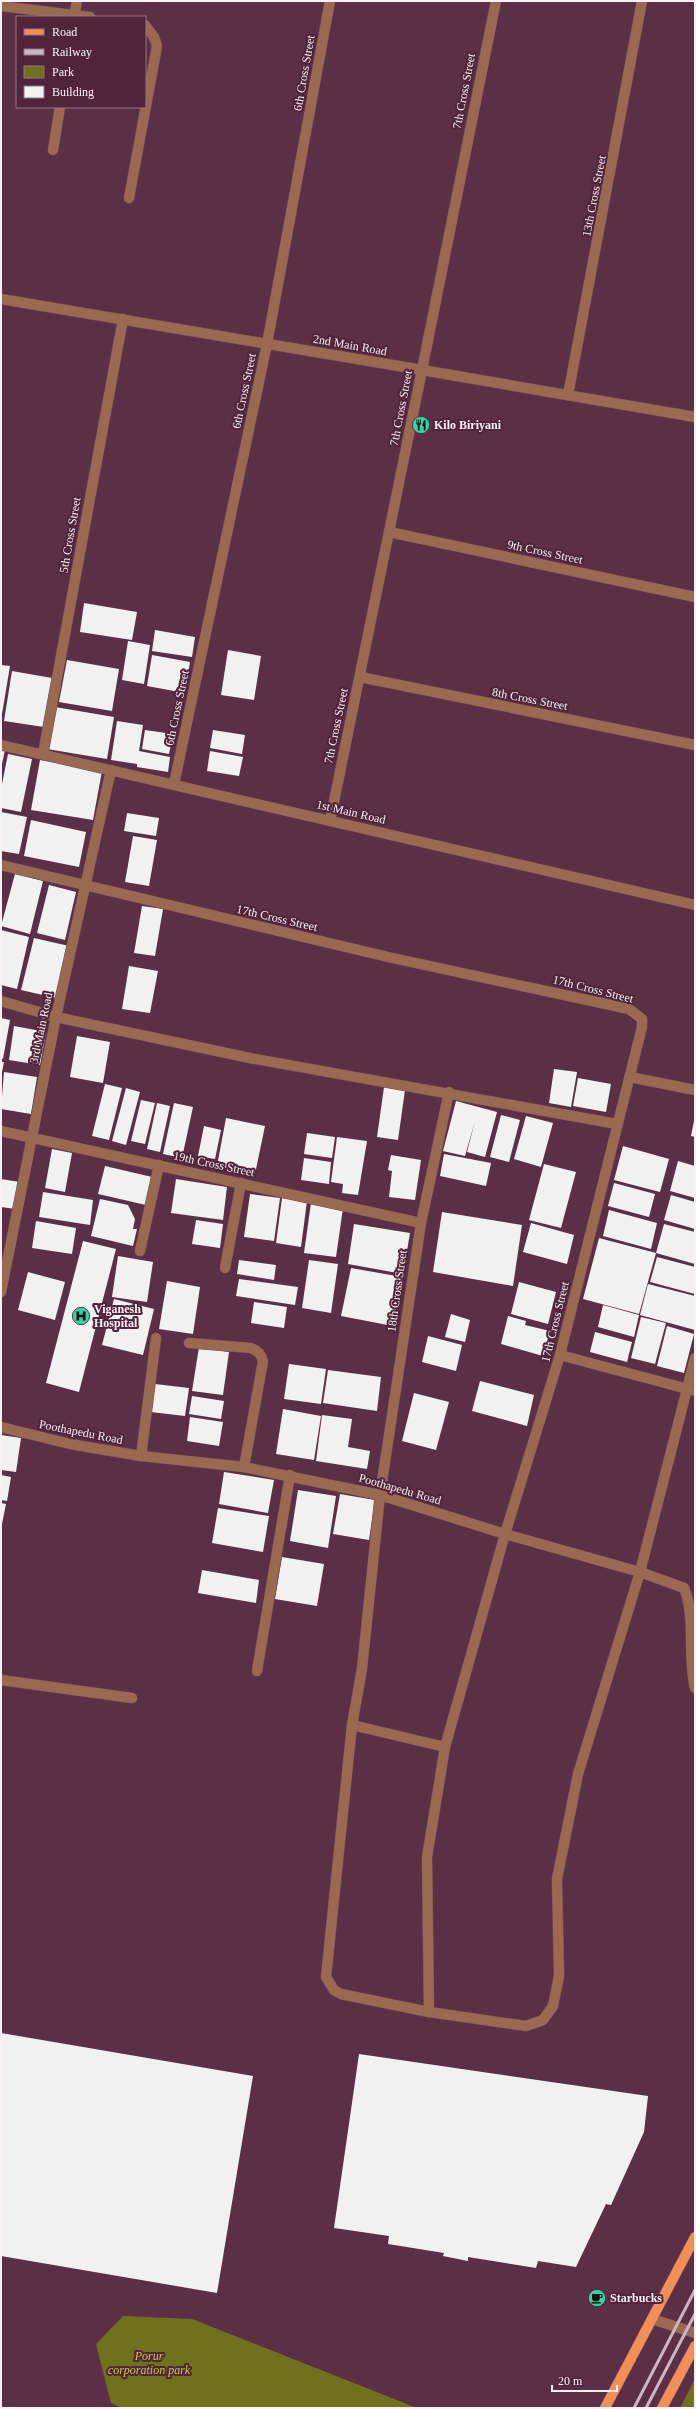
<svg xmlns="http://www.w3.org/2000/svg" width="696" height="2409" font-family="Georgia,serif">
	<style>
		.green { fill: #71701d }
		.building { fill: #f1f1f1 }
		.lines { fill: none; stroke-linecap: round; stroke-linejoin: round }
		.minor-casing { stroke: #754e62; stroke-width: 11 }
		.tertiary-casing { stroke: #754e62; stroke-width: 11 }
		.primary-casing { stroke: #754e62; stroke-width: 11 }
		.minor { stroke: #9a6a50; stroke-width: 10 }
		.tertiary { stroke: #9a6a50; stroke-width: 10 }
		.primary { stroke: #f18f57; stroke-width: 10 }
		.rail { stroke: #cbb6c1; stroke-width: 3 }
		.labels { text-anchor: middle; dominant-baseline: central; stroke-width: 4; stroke-linejoin: round; paint-order: stroke }
		.street-label { font-size: 12px; fill: #fbf0f5; stroke: #50253b }
		.poi-label { font-size: 12px; font-weight: bold; fill: #fbf0f5; stroke: #50253b; text-anchor: start }
		.park-label { font-size: 12px; font-style: italic; fill: #cdcc43; stroke: #50253b }
	</style>
	<rect width="100%" height="100%" fill="#5b2f46"/>
	<!-- green -->
	<g class="green">
		<polygon points="123,2316 192,2319 417,2408 122,2408 111,2403 96,2344"/>
		<polygon points="695,2379 695,2408 680,2408"/>
	</g>
	<!-- building -->
	<g class="building">
		<polygon points="84,603 137,612 132,640 80,632"/>
		<polygon points="155,630 195,637 192,657 152,651"/>
		<polygon points="128,641 150,645 144,684 122,680"/>
		<polygon points="228,650 261,656 254,700 221,695"/>
		<polygon points="152,655 190,662 185,693 147,686"/>
		<polygon points="67,660 119,669 112,711 59,702"/>
		<polygon points="1,665 10,666 2,714 1,714"/>
		<polygon points="12,671 52,678 44,727 4,721"/>
		<polygon points="55,707 114,717 107,759 47,749"/>
		<polygon points="117,721 143,725 139,751 170,757 168,772 137,767 137,764 111,760"/>
		<polygon points="145,730 173,734 169,754 142,749"/>
		<polygon points="213,730 245,735 242,754 210,748"/>
		<polygon points="1,749 5,750 2,764 1,764"/>
		<polygon points="210,751 243,757 239,776 207,771"/>
		<polygon points="8,754 32,759 21,812 1,808 1,789"/>
		<polygon points="40,760 102,771 93,820 31,810"/>
		<polygon points="1,812 27,817 19,854 1,851"/>
		<polygon points="127,813 159,818 156,836 124,831"/>
		<polygon points="31,820 86,832 79,867 24,856"/>
		<polygon points="133,836 157,840 149,886 125,882"/>
		<polygon points="15,874 43,881 30,934 1,926"/>
		<polygon points="49,885 76,892 65,940 37,933"/>
		<polygon points="142,906 163,909 155,956 134,953"/>
		<polygon points="1,930 29,937 17,989 1,985"/>
		<polygon points="34,938 69,946 56,998 21,990"/>
		<polygon points="129,966 158,971 150,1013 122,1009"/>
		<polygon points="1,1018 10,1020 3,1059 1,1058"/>
		<polygon points="14,1026 46,1032 40,1065 9,1060"/>
		<polygon points="77,1036 110,1042 103,1083 70,1077"/>
		<polygon points="1,1062 4,1062 2,1072 1,1072"/>
		<polygon points="554,1069 577,1072 571,1107 549,1103"/>
		<polygon points="4,1072 37,1077 31,1114 1,1109"/>
		<polygon points="578,1078 611,1084 606,1112 573,1106"/>
		<polygon points="105,1084 122,1088 109,1140 92,1136"/>
		<polygon points="384,1087 405,1090 398,1140 377,1137"/>
		<polygon points="126,1088 140,1092 126,1145 112,1141"/>
		<polygon points="141,1100 155,1103 145,1144 131,1141"/>
		<polygon points="456,1101 497,1112 485,1157 467,1152 475,1121 465,1156 443,1151"/>
		<polygon points="157,1103 170,1106 160,1152 147,1149"/>
		<polygon points="174,1103 193,1107 182,1158 163,1154"/>
		<polygon points="501,1115 520,1120 509,1162 490,1157"/>
		<polygon points="526,1116 553,1123 541,1167 514,1159"/>
		<polygon points="695,1116 695,1137 691,1136"/>
		<polygon points="226,1118 265,1126 255,1174 217,1166"/>
		<polygon points="204,1126 221,1130 215,1159 198,1156"/>
		<polygon points="307,1133 335,1137 332,1158 304,1154"/>
		<polygon points="337,1137 367,1141 358,1195 342,1193 343,1184 331,1182"/>
		<polygon points="623,1146 669,1159 660,1192 614,1180"/>
		<polygon points="52,1149 72,1153 65,1192 45,1188"/>
		<polygon points="444,1154 491,1163 486,1186 440,1176"/>
		<polygon points="391,1155 421,1160 415,1200 389,1197 392,1171 388,1170"/>
		<polygon points="304,1158 331,1162 329,1184 301,1180"/>
		<polygon points="678,1161 695,1166 695,1198 670,1191"/>
		<polygon points="544,1164 576,1172 561,1228 529,1220"/>
		<polygon points="105,1166 152,1177 146,1205 98,1194"/>
		<polygon points="1,1179 20,1182 15,1209 1,1207"/>
		<polygon points="176,1179 227,1187 223,1220 171,1213"/>
		<polygon points="614,1183 655,1194 649,1217 608,1206"/>
		<polygon points="43,1192 93,1200 90,1225 39,1217"/>
		<polygon points="250,1194 280,1198 274,1241 244,1237"/>
		<polygon points="671,1195 695,1202 695,1229 664,1220"/>
		<polygon points="282,1198 307,1201 301,1247 276,1243"/>
		<polygon points="100,1199 128,1205 135,1219 133,1229 137,1229 133,1246 91,1236"/>
		<polygon points="311,1203 343,1208 336,1257 304,1253"/>
		<polygon points="609,1210 657,1223 651,1249 603,1236"/>
		<polygon points="442,1212 522,1225 513,1286 433,1272"/>
		<polygon points="196,1220 223,1224 220,1248 192,1244"/>
		<polygon points="36,1221 76,1228 72,1254 32,1248"/>
		<polygon points="531,1223 574,1235 567,1264 523,1252"/>
		<polygon points="354,1224 410,1233 403,1274 348,1264"/>
		<polygon points="664,1224 695,1232 695,1264 656,1253"/>
		<polygon points="599,1238 656,1253 639,1314 583,1299"/>
		<polygon points="83,1241 116,1249 79,1392 46,1383"/>
		<polygon points="118,1256 153,1262 147,1302 112,1297"/>
		<polygon points="657,1257 695,1267 695,1294 650,1282"/>
		<polygon points="239,1260 276,1265 274,1280 237,1274"/>
		<polygon points="309,1260 338,1264 331,1313 302,1308"/>
		<polygon points="351,1268 402,1277 393,1326 341,1316"/>
		<polygon points="28,1272 65,1282 55,1320 18,1310"/>
		<polygon points="239,1279 298,1287 295,1305 236,1296"/>
		<polygon points="167,1281 200,1287 193,1334 159,1329"/>
		<polygon points="519,1282 556,1292 548,1324 511,1314"/>
		<polygon points="648,1284 695,1296 695,1330 640,1315"/>
		<polygon points="114,1299 154,1309 143,1355 102,1345"/>
		<polygon points="254,1302 287,1307 284,1328 251,1323"/>
		<polygon points="603,1305 639,1315 634,1337 598,1327"/>
		<polygon points="451,1314 470,1320 465,1342 445,1337"/>
		<polygon points="508,1316 526,1321 525,1325 550,1331 543,1356 501,1344"/>
		<polygon points="641,1317 666,1323 655,1364 631,1358"/>
		<polygon points="667,1326 694,1334 684,1373 657,1366"/>
		<polygon points="595,1332 632,1342 627,1362 590,1352"/>
		<polygon points="428,1336 462,1345 456,1371 422,1362"/>
		<polygon points="199,1347 229,1352 223,1395 192,1391"/>
		<polygon points="289,1364 326,1369 321,1404 284,1399"/>
		<polygon points="328,1370 381,1377 377,1411 323,1403"/>
		<polygon points="480,1381 534,1395 527,1426 472,1411"/>
		<polygon points="155,1384 189,1388 185,1416 151,1412"/>
		<polygon points="414,1393 449,1402 436,1450 402,1441"/>
		<polygon points="192,1396 224,1401 221,1419 189,1414"/>
		<polygon points="283,1409 321,1416 314,1460 276,1454"/>
		<polygon points="322,1415 352,1419 348,1447 370,1451 367,1469 316,1461"/>
		<polygon points="190,1417 223,1422 219,1446 187,1441"/>
		<polygon points="1,1435 21,1438 16,1472 1,1470"/>
		<polygon points="224,1472 274,1480 268,1513 219,1504"/>
		<polygon points="1,1475 11,1477 7,1501 1,1500"/>
		<polygon points="298,1490 336,1496 328,1548 290,1541"/>
		<polygon points="340,1494 375,1500 369,1540 333,1534"/>
		<polygon points="1,1503 6,1504 2,1524 1,1524"/>
		<polygon points="218,1508 269,1516 263,1552 212,1543"/>
		<polygon points="282,1557 324,1564 317,1606 275,1599"/>
		<polygon points="202,1570 259,1580 256,1603 198,1593"/>
		<polygon points="1,2033 253,2076 217,2293 1,2256"/>
		<polygon points="359,2054 648,2096 644,2132 611,2205 606,2204 576,2267 538,2261 536,2268 468,2257 468,2261 443,2256 444,2253 388,2244 389,2236 334,2228"/>
	</g>
	<g class="lines">
		<defs>
			<g id="minor">
				<polyline points="496,1 422,370 695,417"/>
				<polyline points="1,6 90,17"/>
				<polyline points="74,17 77,1"/>
				<polyline points="53,150 60,107"/>
				<polyline points="129,198 157,46 154,37 145,25"/>
				<polyline points="568,395 642,1"/>
				<polyline points="389,532 695,597"/>
				<polyline points="360,677 695,745"/>
				<polyline points="43,754 123,319"/>
				<polyline points="174,784 267,344 330,1"/>
				<polyline points="1,865 388,957 629,1009 642,1019 642,1027 560,1355 505,1534 445,1747 427,1857 429,2012"/>
				<polyline points="1,1001 56,1017 250,1058 617,1124"/>
				<polyline points="630,1077 695,1090"/>
				<polyline points="449,1092 421,1223 380,1495 362,1669 352,1725 326,1977 334,1990 341,1994 429,2012 526,2026 543,2020 553,2006 559,1976 557,1879 578,1774 640,1572"/>
				<polyline points="1,1131 421,1223"/>
				<polyline points="140,1251 159,1165"/>
				<polyline points="225,1268 241,1183"/>
				<polyline points="1,1292 56,1017 111,770"/>
				<path d="M189,1343L251,1348C258,1351 261,1354 263,1361L244,1467"/>
				<polyline points="560,1355 695,1391"/>
				<polyline points="141,1456 156,1338"/>
				<polyline points="257,1671 290,1475"/>
				<polyline points="1,1680 132,1698"/>
				<polyline points="352,1725 445,1747"/>
			</g>
			<g id="tertiary">
				<polyline points="1,299 422,370 330,821"/>
				<polyline points="1,745 695,905"/>
				<path d="M1,1427L70,1444L141,1456L244,1467L380,1495L505,1534L640,1572L684,1588C696,1616 687,1656 695,1688"/>
				<polyline points="640,1572 695,1358"/>
				<polyline points="652,2319 695,2333"/>
			</g>
			<g id="primary">
				<polyline points="605,2408 695,2237"/>
				<polyline points="662,2408 695,2346"/>
			</g>
		</defs>
		<!-- minor casing -->
		<use href="#minor" class="minor-casing"/>
		<!-- tertiary casing -->
		<use href="#tertiary" class="tertiary-casing"/>
		<!-- primary casing -->
		<use href="#primary" class="primary-casing"/>
		<!-- minor -->
		<use href="#minor" class="minor"/>
		<!-- tertiary -->
		<use href="#tertiary" class="tertiary"/>
		<!-- primary -->
		<use href="#primary" class="primary"/>
		<!-- rail -->
		<g class="rail">
			<polyline points="634,2408 695,2290"/>
			<polyline points="646,2408 695,2314"/>
		</g>
	</g>
	<!-- icons -->
	<defs>
		<symbol id="restaurant-disc" viewBox="-11 -11 22 22"><circle r="9.5" fill="#35d4a7" stroke="#50253b"/><path d="M-5-6h1v4h1v-4h1v4h1v-4h1v5L-1.5 .5V6h-2V.5L-5-1ZM5-6V6H3V1.5H1.5Q1.5-4 5-6Z" fill="#111"/></symbol>
		<symbol id="hospital-disc" viewBox="-11 -11 22 22"><circle r="9.5" fill="#35d4a7" stroke="#50253b"/><path d="M-5-5h3v3.5h4V-5h3V5h-3V1.5h-4V5h-3Z" fill="#111"/></symbol>
		<symbol id="cafe-disc" viewBox="-11 -11 22 22"><circle r="9.5" fill="#35d4a7" stroke="#50253b"/><path d="M-5.5-4.5H6V0H3Q3 3.5 0 3.5H-2.5Q-5.5 3.5-5.5 0ZM3-3.2v2h1.7v-2ZM-6 4.5H4V6H-6Z" fill="#111"/></symbol>
	</defs>
	<g fill-rule="evenodd">
		<use href="#restaurant-disc" x="411" y="415" width="20" height="20"/>
		<use href="#hospital-disc" x="71" y="1306" width="20" height="20"/>
		<use href="#cafe-disc" x="587" y="2288" width="20" height="20"/>
	</g>
	<g class="labels">
		<!-- street labels -->
		<g class="street-label">
			<text transform="translate(304 73) rotate(-80)">6th Cross Street</text>
			<text transform="translate(464 91) rotate(-79)">7th Cross Street</text>
			<text transform="translate(594 196) rotate(-79)">13th Cross Street</text>
			<text transform="translate(350 345) rotate(10)">2nd Main Road</text>
			<text transform="translate(244 391) rotate(-78)">6th Cross Street</text>
			<text transform="translate(401 408) rotate(-79)">7th Cross Street</text>
			<text transform="translate(70 535) rotate(-80)">5th Cross Street</text>
			<text transform="translate(545 552) rotate(12)">9th Cross Street</text>
			<text transform="translate(530 699) rotate(11)">8th Cross Street</text>
			<text transform="translate(177 708) rotate(-78)">6th Cross Street</text>
			<text transform="translate(336 726) rotate(-78)">7th Cross Street</text>
			<text transform="translate(351 812) rotate(13)">1st Main Road</text>
			<text transform="translate(277 918) rotate(13)">17th Cross Street</text>
			<text transform="translate(593 989) rotate(14)">17th Cross Street</text>
			<text transform="translate(41 1028) rotate(-78)">3rd Main Road</text>
			<text transform="translate(214 1164) rotate(12)">19th Cross Street</text>
			<text transform="translate(397 1291) rotate(-82)">18th Cross Street</text>
			<text transform="translate(555 1322) rotate(-76)">17th Cross Street</text>
			<text transform="translate(81 1432) rotate(11)">Poothapedu Road</text>
			<text transform="translate(400 1489) rotate(16)">Poothapedu Road</text>
		</g>
		<!-- poi labels -->
		<g class="poi-label">
			<text x="434" y="425">Kilo Biriyani</text>
			<text x="94" y="1309">Viganesh<tspan x="94" dy="14">Hospital</tspan></text>
			<text x="610" y="2298">Starbucks</text>
		</g>
		<!-- park labels -->
		<g class="park-label">
			<text x="149" y="2356">Porur<tspan x="149" dy="14">corporation park</tspan></text>
		</g>
	</g>
	<!-- border -->
	<rect width="696" height="2409" fill="none" stroke="#fbf0f5" stroke-width="4"/>
	<!-- legend -->
	<rect x="16" y="16" width="130" height="92" fill="#50253b" stroke="#947685"/>
	<rect x="24" y="29" width="20" height="6" fill="#f18f57" stroke="#947685"/>
	<text x="52" y="36" font-size="12" fill="#fbf0f5">Road</text>
	<rect x="24" y="49" width="20" height="6" fill="#cbb6c1" stroke="#947685"/>
	<text x="52" y="56" font-size="12" fill="#fbf0f5">Railway</text>
	<rect x="24" y="66" width="20" height="12" fill="#71701d" stroke="#947685"/>
	<text x="52" y="76" font-size="12" fill="#fbf0f5">Park</text>
	<rect x="24" y="86" width="20" height="12" fill="#f1f1f1" stroke="#947685"/>
	<text x="52" y="96" font-size="12" fill="#fbf0f5">Building</text>
	<!-- scale -->
	<path d="M552 2385v6h65v-6" fill="none" stroke="#fbf0f5" stroke-width="2"/>
	<text x="558" y="2385" font-size="12" fill="#fbf0f5" stroke="#50253b" stroke-width="3" paint-order="stroke">20 m</text>
</svg>
